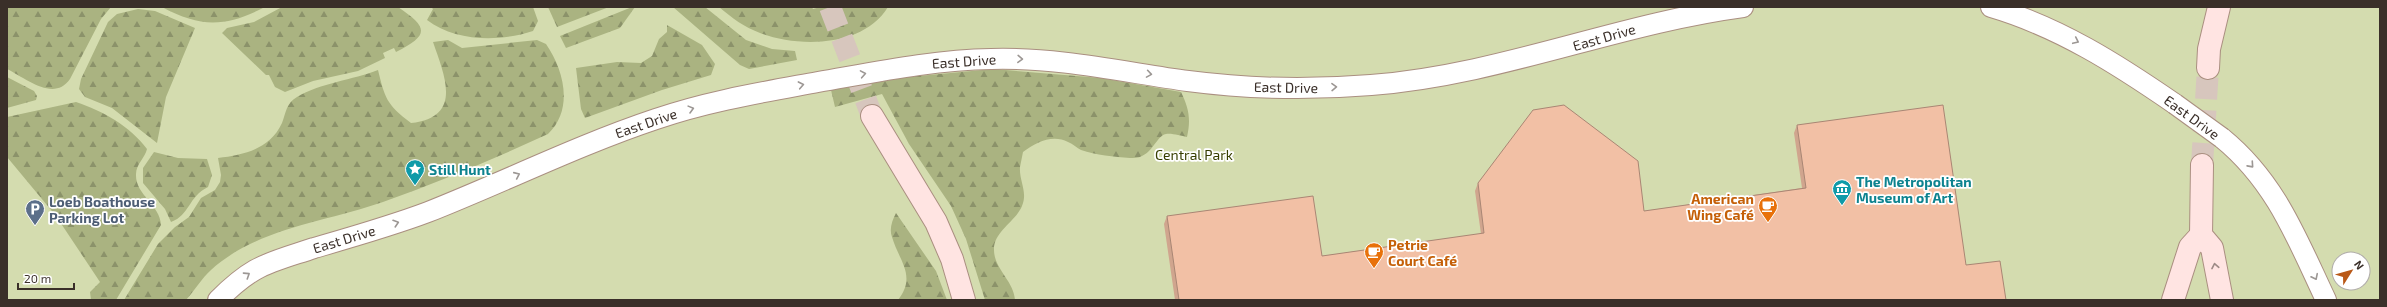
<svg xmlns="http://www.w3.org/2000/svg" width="2387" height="307" font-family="'Exo 2',sans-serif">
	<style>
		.green { fill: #d4dcaf; fill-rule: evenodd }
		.forest { fill: url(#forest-firs) }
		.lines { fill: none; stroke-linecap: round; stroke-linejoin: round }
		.secondary-tunnel { stroke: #d7c6bd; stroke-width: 22; stroke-dasharray: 22 11; stroke-linecap: butt }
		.street-casing { stroke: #aa8f80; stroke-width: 22 }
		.secondary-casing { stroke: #aa8f80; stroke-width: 24 }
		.street { stroke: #fff; stroke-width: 20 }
		.secondary { stroke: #ffe4e2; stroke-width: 22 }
		.street-bridge-casing { stroke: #aa8f80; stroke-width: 22; stroke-linecap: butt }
		.street-bridge { stroke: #fff; stroke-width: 20 }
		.wall { fill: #d0a58e }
		.building { fill: #f2c0a5; stroke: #a98674 }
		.oneway { stroke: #9c9794 }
		.oneway2 { stroke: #9c8a86 }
		.labels { text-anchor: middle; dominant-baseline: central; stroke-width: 3.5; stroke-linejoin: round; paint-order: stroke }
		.street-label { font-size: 14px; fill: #3a2f29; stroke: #fff }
		.park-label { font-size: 14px; fill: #373e00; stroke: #fff }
		.culture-label { font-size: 14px; font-weight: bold; fill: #0d838f; stroke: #fff; text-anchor: start }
		.food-label { font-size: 14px; font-weight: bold; fill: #c56008; stroke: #fff; text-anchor: end }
		.service-label { font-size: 14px; font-weight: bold; fill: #4e5e75; stroke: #fff; text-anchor: start }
	</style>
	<defs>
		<pattern id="forest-firs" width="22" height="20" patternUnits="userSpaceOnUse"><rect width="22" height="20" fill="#aab381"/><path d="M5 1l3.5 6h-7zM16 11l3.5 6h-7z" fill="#8b926a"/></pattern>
	</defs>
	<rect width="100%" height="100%" fill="#feece2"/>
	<!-- green -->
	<path class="green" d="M7,7H2380V300H7ZM2339,259H2363V283H2339Z"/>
	<!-- forest -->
	<g class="forest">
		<path d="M7,7H111L101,19L70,79C54,102 27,79 7,69Z"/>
		<path d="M162,7H265C226,27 201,28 162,7Z"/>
		<path d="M282,7H398C429,28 429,35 396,52L394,48L383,53L385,58L358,71L313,81L285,92L275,87L269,75H266L222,33L227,28L254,22Z"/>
		<path d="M431,7H533L538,21L533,31C500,42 456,42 427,20L433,9Z"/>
		<polygon points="548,7 609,7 557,27"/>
		<polygon points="632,7 635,7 620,28 566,48 560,36"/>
		<polygon points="673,7 705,7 746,40 772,49 795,51 797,60 749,69 740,65"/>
		<path d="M719,7H812L813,9L820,7H888C864,47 799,48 760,33C744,27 732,18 719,7Z"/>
		<polygon points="138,9 155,11 195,28 166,97 157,143 112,108 85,97 79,89 81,79 108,22 117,14"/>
		<polygon points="667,25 702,45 715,64 711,75 662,90 585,118 581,109 576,68 617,62 641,63 652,56 659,39 667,32"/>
		<path d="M448,40L462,48L537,40L546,44C564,70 574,109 548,134C494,159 439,182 383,202C326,222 257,228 211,270C202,278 194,291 186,300H124L158,244L175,227L189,217L201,198L215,190L220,182L221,175L218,158C244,155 270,149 282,123C286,113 286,103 297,97C320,83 353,80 378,70C385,98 386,104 411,123C463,117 445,77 433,42Z"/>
		<path d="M993,69L1101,78L1181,92C1189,108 1191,120 1187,137C1181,136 1172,133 1166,134C1155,136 1152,160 1130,158C1114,157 1096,155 1081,150C1077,148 1073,144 1068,142C1053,134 1036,142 1023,152C1022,157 1021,162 1020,167C1019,181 1028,192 1022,206C1016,221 993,232 994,250C994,269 1014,281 1015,300H985L966,239L951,206L909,144L882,94L835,107L831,90L908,77Z"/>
		<polygon points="7,77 34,91 37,96 36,100 7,108"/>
		<path d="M76,102C103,111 130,126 147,149C145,158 136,164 136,174C135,195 160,204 161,225L116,300H91L90,292L100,282L56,216L7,157V117Z"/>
		<path d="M154,152L178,158L207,159L212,175L208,187C188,197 190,215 171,222L165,209L143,183V168Z"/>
		<path d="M896,213L936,271L947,300H898C917,276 899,261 892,237C889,229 892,221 896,213Z"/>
	</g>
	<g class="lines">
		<!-- secondary-tunnel -->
		<g class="secondary-tunnel">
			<polyline points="830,7 872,116"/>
			<polyline points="2202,165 2208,68"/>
		</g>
		<defs>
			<g id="street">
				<path d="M1991,7C2059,27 2117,64 2175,104"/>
				<path d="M2222,138C2276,182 2297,239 2326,300"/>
				<path d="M218,300C229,289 241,278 255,270C273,260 294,255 314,248C352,237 391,226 428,212C504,182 578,145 656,119C708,101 764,92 818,82C876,72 933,60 991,59C1058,57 1123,72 1188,81C1249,89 1310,90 1371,85C1500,75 1616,24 1743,7"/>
			</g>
			<g id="secondary">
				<polyline points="2208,68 2209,49 2219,7"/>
				<polyline points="872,116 936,222 952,259 964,300"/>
				<polyline points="2202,165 2201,235 2212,248 2222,300"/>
				<polyline points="2173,300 2190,247 2201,235"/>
			</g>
		</defs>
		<!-- street casing -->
		<use href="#street" class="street-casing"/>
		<!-- secondary casing -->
		<use href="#secondary" class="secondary-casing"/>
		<!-- street -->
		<use href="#street" class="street"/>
		<!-- secondary -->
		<use href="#secondary" class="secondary"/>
		<defs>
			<polyline id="street-bridge" points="2175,104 2222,138"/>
		</defs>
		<!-- street-bridge casing -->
		<use href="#street-bridge" class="street-bridge-casing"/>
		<!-- street-bridge -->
		<use href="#street-bridge" class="street-bridge"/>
	</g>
	<!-- wall -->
	<polygon class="wall" points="1797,125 1966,265 2006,300 1175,300 1164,224 1167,216 1322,256 1481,234 1475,191 1478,183 1644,211 1802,188 1794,133"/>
	<!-- building -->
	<polygon class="building" points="1564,105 1638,161 1644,211 1806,188 1797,125 1943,105 1966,265 2000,261 2006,300 1179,300 1167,216 1313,196 1322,256 1484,233 1478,183 1533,110"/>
	<!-- one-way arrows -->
	<defs><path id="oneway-chevron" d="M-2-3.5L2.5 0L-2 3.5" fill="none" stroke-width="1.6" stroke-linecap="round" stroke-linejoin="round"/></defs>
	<g class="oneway">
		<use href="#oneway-chevron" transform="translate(2076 41) rotate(25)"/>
		<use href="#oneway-chevron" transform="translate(1020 59) rotate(2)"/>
		<use href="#oneway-chevron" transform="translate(863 74) rotate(-10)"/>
		<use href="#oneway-chevron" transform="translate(1149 74) rotate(9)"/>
		<use href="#oneway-chevron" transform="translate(801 85) rotate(-11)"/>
		<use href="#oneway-chevron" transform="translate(1334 87) rotate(-1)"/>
		<use href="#oneway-chevron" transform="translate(691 109) rotate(-15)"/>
		<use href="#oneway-chevron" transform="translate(2251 165) rotate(48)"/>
		<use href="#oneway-chevron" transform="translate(517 175) rotate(-24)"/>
		<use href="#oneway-chevron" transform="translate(396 223) rotate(-18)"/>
		<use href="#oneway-chevron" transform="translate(247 275) rotate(-33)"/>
		<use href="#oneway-chevron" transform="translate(2315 277) rotate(64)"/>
	</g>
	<use class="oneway2" href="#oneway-chevron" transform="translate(2215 266) rotate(-101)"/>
	<!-- icons -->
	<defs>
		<symbol id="sight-pin" viewBox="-11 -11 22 30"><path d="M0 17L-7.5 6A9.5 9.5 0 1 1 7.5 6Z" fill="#0f9aa8" stroke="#fff"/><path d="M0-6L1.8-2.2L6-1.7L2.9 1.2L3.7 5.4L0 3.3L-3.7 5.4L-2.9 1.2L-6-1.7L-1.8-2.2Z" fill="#fff"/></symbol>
		<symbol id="museum-pin" viewBox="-11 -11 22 30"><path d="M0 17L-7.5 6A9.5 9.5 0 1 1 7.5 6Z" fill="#0f9aa8" stroke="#fff"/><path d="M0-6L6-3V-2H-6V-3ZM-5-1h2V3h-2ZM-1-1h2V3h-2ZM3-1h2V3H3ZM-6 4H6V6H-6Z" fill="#fff"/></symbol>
		<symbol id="cafe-pin" viewBox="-11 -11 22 30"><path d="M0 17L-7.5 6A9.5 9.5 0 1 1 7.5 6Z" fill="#e8710a" stroke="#fff"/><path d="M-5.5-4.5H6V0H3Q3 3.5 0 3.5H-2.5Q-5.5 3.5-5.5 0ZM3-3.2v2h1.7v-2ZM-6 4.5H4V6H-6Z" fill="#fff"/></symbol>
		<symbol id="parking-pin" viewBox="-11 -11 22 30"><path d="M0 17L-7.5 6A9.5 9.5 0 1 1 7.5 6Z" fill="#5c6f8a" stroke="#fff"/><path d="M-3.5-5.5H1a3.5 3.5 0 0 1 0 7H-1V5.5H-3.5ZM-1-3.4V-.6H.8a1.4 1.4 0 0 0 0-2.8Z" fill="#fff"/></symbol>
	</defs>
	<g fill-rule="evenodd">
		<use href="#sight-pin" x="404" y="158" width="22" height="30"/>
		<use href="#museum-pin" x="1831" y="178" width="22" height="30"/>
		<use href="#cafe-pin" x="1757" y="195" width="22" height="30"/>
		<use href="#parking-pin" x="24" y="198" width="22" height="30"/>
		<use href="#cafe-pin" x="1363" y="241" width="22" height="30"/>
	</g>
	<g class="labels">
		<!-- street labels -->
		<g class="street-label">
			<text transform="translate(1604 37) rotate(-16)">East Drive</text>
			<text transform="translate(964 61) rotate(-4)">East Drive</text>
			<text transform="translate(1286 87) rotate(1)">East Drive</text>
			<text transform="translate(2192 117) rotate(36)">East Drive</text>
			<text transform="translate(646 123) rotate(-19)">East Drive</text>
			<text transform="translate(344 239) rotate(-17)">East Drive</text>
		</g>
		<!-- park labels -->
		<g class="park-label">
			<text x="1194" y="154">Central Park</text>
		</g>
		<!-- culture labels -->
		<g class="culture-label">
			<text x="429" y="169">Still Hunt</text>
			<text x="1856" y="181">The Metropolitan<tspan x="1856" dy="16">Museum of Art</tspan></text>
		</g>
		<!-- food labels -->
		<g class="food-label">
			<text x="1754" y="198">American<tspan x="1754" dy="16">Wing Café</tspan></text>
			<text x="1388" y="244" text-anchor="start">Petrie<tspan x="1388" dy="16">Court Café</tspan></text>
		</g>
		<!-- service labels -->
		<g class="service-label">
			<text x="49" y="201">Loeb Boathouse<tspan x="49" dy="16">Parking Lot</tspan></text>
		</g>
	</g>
	<!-- border -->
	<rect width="2387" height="307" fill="none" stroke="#3a2f29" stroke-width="16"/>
	<!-- north arrow -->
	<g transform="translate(2351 271) rotate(53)"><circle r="19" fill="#ffffff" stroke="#b0aca9"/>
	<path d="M0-3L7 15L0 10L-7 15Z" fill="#b95817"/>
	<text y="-6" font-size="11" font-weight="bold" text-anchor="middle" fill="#3a2f29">N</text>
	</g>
	<!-- scale -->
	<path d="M18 283v6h56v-6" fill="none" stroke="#3a2f29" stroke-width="2"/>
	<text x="24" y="283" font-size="12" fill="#3a2f29" stroke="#ffffff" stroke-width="3" paint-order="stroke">20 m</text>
</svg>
